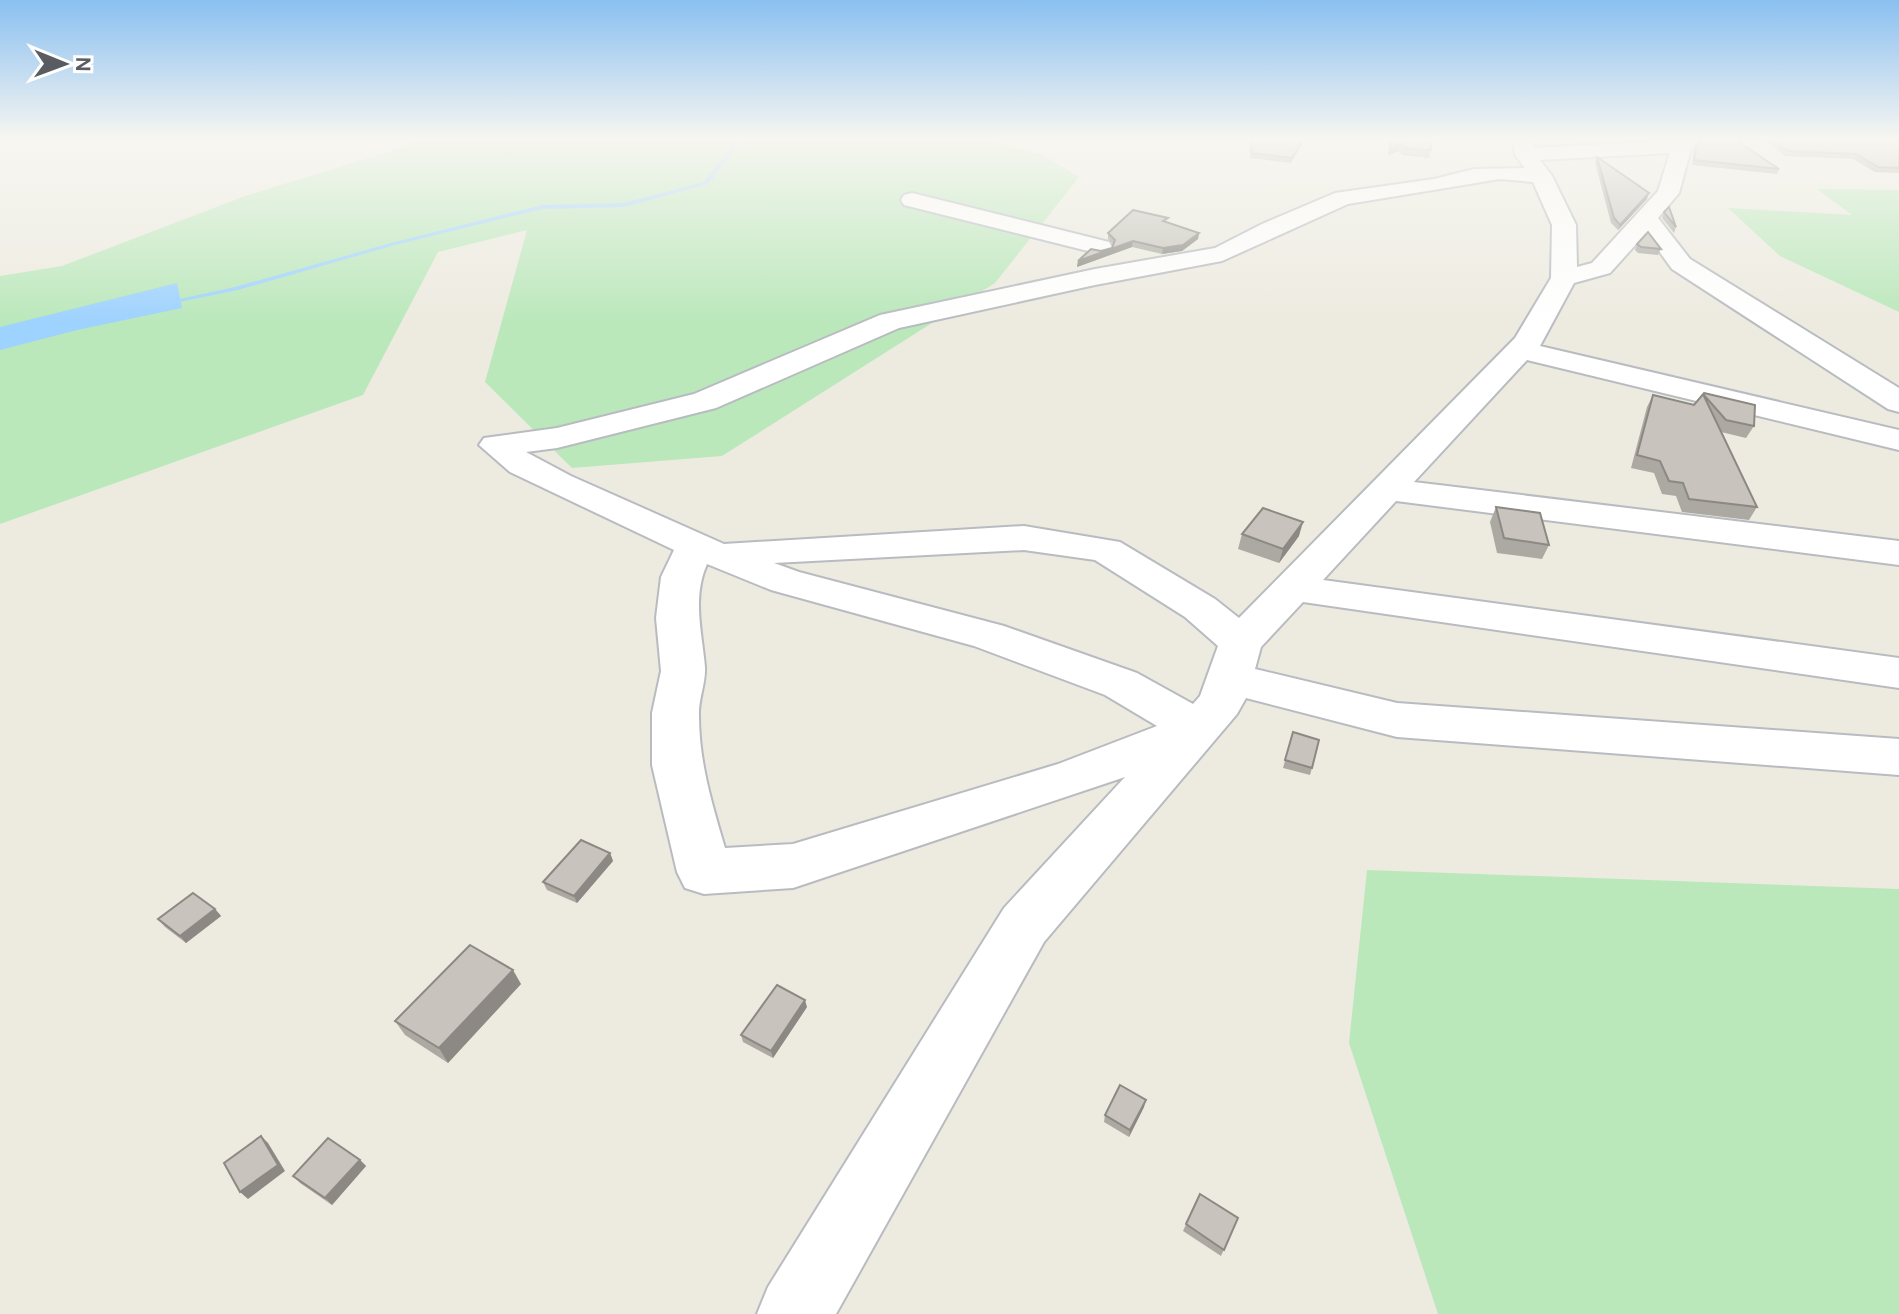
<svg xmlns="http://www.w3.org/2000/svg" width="1899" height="1314" font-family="Karla,sans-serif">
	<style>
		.green { fill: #bae8bb }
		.water { fill: #9ed2ff }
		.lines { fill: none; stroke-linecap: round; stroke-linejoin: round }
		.stream { fill: #9ed2ff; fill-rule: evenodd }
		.minor-casing { stroke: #b8bbc0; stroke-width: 4 }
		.minor { fill: #fff; fill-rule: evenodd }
		.wall { fill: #aca9a3 }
		.shaded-wall { fill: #8c8984 }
		.building { fill: #c8c4bd; stroke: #8c8984; stroke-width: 2 }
	</style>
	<rect width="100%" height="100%" fill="#edebe0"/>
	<!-- green -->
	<g class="green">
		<polygon points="419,139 982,139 1043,155 1079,177 995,283 722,456 572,468 485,382 527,230 438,252 363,395 0,524 0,276 62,266 248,195 408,146"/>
		<polygon points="1817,189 1899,190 1899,312 1780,256 1728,208 1852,215"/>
		<polygon points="1367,870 1899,889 1899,1314 1438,1314 1349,1043"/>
	</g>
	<!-- water -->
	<polygon class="water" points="177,283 182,308 77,330 0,350 0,327"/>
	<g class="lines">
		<!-- stream -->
		<polygon class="stream" points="738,139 743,139 708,184 624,207 542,209 395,245 238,290 169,304 166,302 235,287 391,243 542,205 624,203 704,182"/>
		<defs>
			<g id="minor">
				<path d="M1513,139H1533L1534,148L1704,139L1691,149L1679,193L1658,218L1690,259L1899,388V412L1888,409L1672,269L1646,233L1610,273L1574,283L1540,346L1899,430V450L1527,360L1414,482L1899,541V565L1396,501L1323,580L1899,658V688L1303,602L1261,647L1255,669L1397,703L1899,739V775L1397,737L1246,698L1237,714L1044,942L836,1314H757L768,1287L1004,908L1125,777L793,888L704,894L685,888L677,872L652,765V713L661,671L656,618L661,577L674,550L510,472L479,445L484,438L557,428L694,394L880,315L1095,269L1215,248L1262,224L1335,193L1434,179L1474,169L1525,168L1515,155ZM1670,153L1658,191L1592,263L1577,267L1576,225L1552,176L1540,160ZM1500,179L1533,182L1552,225L1551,278L1515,338L1239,618L1215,599L1120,542L1024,526L724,544L571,476L526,452L557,448L716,408L899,328L1095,285L1222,261L1348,204ZM1024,550L1095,560L1185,617L1218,646L1200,696L1193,704L1137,673L1004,626L799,572L774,563ZM707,564L771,590L974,646L1105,695L1157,726L1058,764L793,844L725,848C712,804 699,762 699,716C698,700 706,683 705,667C702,632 692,598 707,564Z"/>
				<polygon points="912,193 1109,242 1112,247 1109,252 1100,254 904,205 901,200 904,195"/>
			</g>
		</defs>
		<!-- minor casing -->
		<use href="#minor" class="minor-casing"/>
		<!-- minor -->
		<use href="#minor" class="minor"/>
	</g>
	<!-- wall -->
	<g class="wall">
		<polygon points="1252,139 1300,148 1291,163 1250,158"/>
		<polygon points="1390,139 1432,139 1431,150 1429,158 1402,155 1399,151 1388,155"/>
		<polygon points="1763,139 1899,139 1899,173 1875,172 1853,159 1785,156"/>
		<polygon points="1696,146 1779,169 1777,174 1692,165 1694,151"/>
		<polygon points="1597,157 1647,199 1618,230 1611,223 1595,162"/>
		<polygon points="1664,212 1676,227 1674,233 1662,218"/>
		<polygon points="1167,223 1199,233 1198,239 1182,251 1162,254 1132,247 1077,267 1078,261 1112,248 1113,244 1108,239 1108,233"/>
		<polygon points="1637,244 1661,249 1658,255 1638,253 1635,250"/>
		<polygon points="1704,393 1754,426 1746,438 1721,432 1757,507 1749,520 1682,512 1676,496 1662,494 1654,473 1631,468 1647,407 1653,395 1694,405"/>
		<polygon points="1496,507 1549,545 1542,559 1497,553 1490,522"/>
		<polygon points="1242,534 1299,536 1279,563 1238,549"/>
		<polygon points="1293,732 1312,768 1310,775 1283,768"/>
		<polygon points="610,853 613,861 577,903 547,890 543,882"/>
		<polygon points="215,909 221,916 186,943 165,927 158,919"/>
		<polygon points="521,984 448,1063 405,1035 395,1021"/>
		<polygon points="807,1007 773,1058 743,1042 741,1035"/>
		<polygon points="1144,1107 1129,1137 1104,1122 1105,1115"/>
		<polygon points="360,1160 366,1166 332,1205 300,1183 293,1176"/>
		<polygon points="1200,1194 1238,1218 1221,1256 1183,1231"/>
	</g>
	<!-- shaded-wall -->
	<g class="shaded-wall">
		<polygon points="1401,143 1399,151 1388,155 1390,147"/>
		<polygon points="1649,193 1647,199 1618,230 1620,225"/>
		<polygon points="1199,233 1198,239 1182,251 1162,254 1163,248"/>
		<polygon points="1133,241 1132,247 1077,267 1078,261"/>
		<polygon points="1303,522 1299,536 1279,563 1283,549"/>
		<polygon points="610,853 613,861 577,903 574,896"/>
		<polygon points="215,909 221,916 186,943 180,936"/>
		<polygon points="513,970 521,984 448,1063 439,1048"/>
		<polygon points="805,1000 807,1007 773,1058 771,1051"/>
		<polygon points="1146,1100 1144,1107 1129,1137 1130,1130"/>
		<polygon points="261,1136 268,1143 285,1171 248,1199 240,1192"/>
		<polygon points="360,1160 366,1166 332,1205 325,1198"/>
	</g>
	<!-- building -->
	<g class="building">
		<polygon points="1252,139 1298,139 1301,143 1292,158 1251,153"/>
		<polygon points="1391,139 1432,139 1431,150 1404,148 1401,143 1390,147"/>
		<polygon points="1703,139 1734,139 1779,169 1694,160 1696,146"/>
		<polygon points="1772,139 1899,139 1899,168 1878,167 1856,154 1787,151"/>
		<polygon points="1597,157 1649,193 1620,225 1614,218"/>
		<polygon points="1669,207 1676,227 1664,212"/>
		<polygon points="1133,210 1168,218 1163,221 1199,233 1183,245 1163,248 1133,241 1078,261 1091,249 1101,251 1112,248 1115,240 1108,233"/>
		<polygon points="1648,232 1661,249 1641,247 1637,244"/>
		<polygon points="1704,393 1755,405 1754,426 1726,420 1703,394 1757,507 1689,499 1683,483 1669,481 1660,461 1637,455 1653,395 1694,405"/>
		<polygon points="1496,507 1540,513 1549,545 1504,538"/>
		<polygon points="1263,508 1303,522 1283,549 1242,534"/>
		<polygon points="1293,732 1319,740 1312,768 1285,760"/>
		<polygon points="581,840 610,853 574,896 543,882"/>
		<polygon points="193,893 215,909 180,936 158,919"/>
		<polygon points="470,945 513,970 439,1048 395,1021"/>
		<polygon points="777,985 805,1000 771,1051 741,1035"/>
		<polygon points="1120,1085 1146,1100 1130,1130 1105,1115"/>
		<polygon points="261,1136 278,1165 240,1192 224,1163"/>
		<polygon points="328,1138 360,1160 325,1198 293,1176"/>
		<polygon points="1200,1194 1238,1218 1224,1250 1186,1224"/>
	</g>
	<!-- sky -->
	<linearGradient id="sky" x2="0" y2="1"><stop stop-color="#8ac0f1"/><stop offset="0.43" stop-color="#f7f6f1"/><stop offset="1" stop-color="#f7f6f1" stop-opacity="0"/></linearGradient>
	<rect width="1899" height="323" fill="url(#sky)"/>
	<!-- north arrow -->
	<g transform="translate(64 64) rotate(91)" stroke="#ffffff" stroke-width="6" paint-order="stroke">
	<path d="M0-6L14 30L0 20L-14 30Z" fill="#595d62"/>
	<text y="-12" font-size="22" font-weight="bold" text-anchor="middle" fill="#595d62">N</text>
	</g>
</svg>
